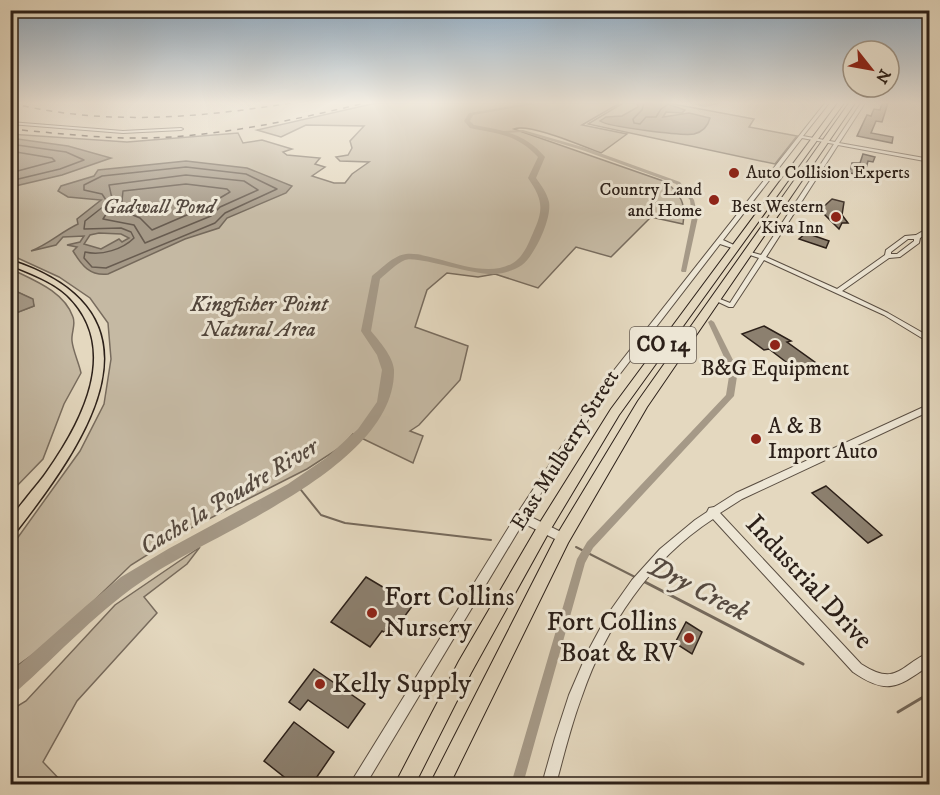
<svg xmlns="http://www.w3.org/2000/svg" width="940" height="795" font-family="'IM FELL DW Pica',serif">
	<style>
		.green { fill: #c5b9a3; stroke: #786c5e; stroke-width: 1.5 }
		.water { fill: #a59987; stroke: #75695b; stroke-width: 1.5; fill-rule: evenodd }
		.lines { fill: none; stroke-linecap: round; stroke-linejoin: round }
		.shore { stroke: #685c50; stroke-width: 1.5 }
		.stream-far1 { stroke: #75695b; stroke-width: 2 }
		.stream { stroke: #75695b; stroke-width: 3 }
		.canal { fill: #a59987; fill-rule: evenodd }
		.river { fill: #a59987; fill-rule: evenodd }
		.building { fill: #8c806f; stroke: #2c2019; stroke-width: 1.5 }
		.minor-casing { stroke: #5a4e42; stroke-width: 2 }
		.major-casing { stroke: #2c2019; stroke-width: 3 }
		.highway-casing { stroke: #2c2019; stroke-width: 2 }
		.minor { fill: #ede6d5; fill-rule: evenodd }
		.major { fill: #e4d8bf; fill-rule: evenodd }
		.highway { fill: #e4d8bf; fill-rule: evenodd }
		.rail { stroke: #2c2019; stroke-width: 1.5; stroke-dasharray: 6 6; stroke-linecap: butt }
		.poi-dot { fill: #8f2418; stroke: #ede6d5; stroke-width: 2 }
		.labels { text-anchor: middle; dominant-baseline: central; stroke-width: 6; stroke-linejoin: round; paint-order: stroke }
		.far-poi-label { font-size: 18px; fill: #2c2019; stroke: #ede6d5; text-anchor: end }
		.far-water-label { font-size: 20px; font-style: italic; fill: #564a40; stroke: #ede6d5 }
		.shield { fill: #ede6d5; stroke: #665b51; stroke-width: 1.5 }
		.shield-label { font-size: 21px; font-weight: bold; fill: #2c2019 }
		.park-label { font-size: 22px; font-style: italic; fill: #52463c; stroke: #ede6d5 }
		.poi-label { font-size: 22px; fill: #2c2019; stroke: #ede6d5 }
		.street-label { font-size: 22px; fill: #2c2019; stroke: #ede6d5 }
		.water-label { font-size: 24px; font-style: italic; fill: #564a40; stroke: #ede6d5 }
		.near-street-label { font-size: 27px; fill: #2c2019; stroke: #ede6d5 }
		.near-poi-label { font-size: 27px; fill: #2c2019; stroke: #ede6d5; text-anchor: start }
		.near-water-label { font-size: 28px; font-style: italic; fill: #564a40; stroke: #ede6d5 }
	</style>
	<rect width="100%" height="100%" fill="#e4d8bf"/>
	<filter id="stains"><feTurbulence type="fractalNoise" baseFrequency=".00333" numOctaves="4"/><feColorMatrix values="0 0 0 0 .2 0 0 0 0 .09 0 0 0 0 .02 0 0 0 .5 -.17"/></filter>
	<radialGradient id="worn" r=".72"><stop offset=".6" stop-color="#630" stop-opacity="0"/><stop offset="1" stop-color="#630" stop-opacity=".3"/></radialGradient>
	<!-- green -->
	<g class="green">
		<path d="M376,103H620L582,125L627,134L601,153C584,147 530,123 514,129L666,182C681,195 686,203 683,224L651,217L611,257L576,247L538,288L495,274L478,277L447,273L427,290L415,327L468,346L460,380L419,425L410,431L423,436L413,463L353,434L341,447L307,469L185,531L131,565L53,640L11,670V547L80,451L104,404L111,359L108,323L90,298L59,277L11,255L10,134L127,142L238,133L243,143L262,140L292,149L283,152L287,155L320,158L315,164L325,167L312,176L334,183H345L352,174L369,162L340,161L336,157L348,155L352,148L350,141L364,126L306,125L281,137L257,130Z"/>
		<polygon points="623,103 668,103 754,119 749,127 797,136 775,164 588,124"/>
		<path d="M11,269C33,280 64,291 73,317C76,325 71,333 72,341C73,351 79,363 81,373L64,404L43,459L12,491L11,500L10,315L34,306L32,299L11,289Z"/>
		<polygon points="200,547 187,564 144,597 157,613 77,701 43,762 64,784 11,784 11,710 26,701 115,605"/>
	</g>
	<!-- water -->
	<g class="water">
		<path d="M637,103H665L685,110L682,113L666,112L663,117L689,113L710,118C708,126 702,132 694,134C683,136 608,127 600,121L606,117L622,116L638,107Z"/>
		<polygon points="10,138 68,146 111,158 62,175 11,187"/>
		<path d="M186,161L247,168L292,186L286,193L227,218L219,228L185,239L108,274C90,276 82,266 73,251L77,247L67,245L80,242L84,236L63,237L56,245L31,251C49,244 61,232 78,224L77,219L101,200L68,197L58,191L61,186L94,176L98,170ZM99,233L121,234L129,238L122,242L119,239L101,249L84,244L90,235Z"/>
		<polygon points="11,289 33,299 34,306 11,315"/>
	</g>
	<g class="lines">
		<!-- shore -->
		<g class="shore">
			<polyline points="644,103 642,110 633,119 634,123 640,124 646,117 656,117 661,109 670,103"/>
			<polyline points="10,144 66,152 84,160 60,169 10,181"/>
			<polyline points="10,151 52,158 55,161 10,173"/>
			<path d="M186,167L246,174L277,189L225,213L215,223L106,268L92,267L84,258L85,252C102,256 123,249 134,238L131,232L121,228L84,229L85,221L104,206L106,200L102,194L84,190V185L102,176Z"/>
			<polygon points="186,175 244,181 258,190 220,207 211,216 145,243 134,225 103,219 113,203 109,185"/>
			<polygon points="186,184 227,189 230,192 203,208 152,230 140,218 121,210 123,191"/>
		</g>
		<!-- stream-far1 -->
		<g class="stream-far1">
			<polyline points="297,485 321,515 345,523 491,540"/>
			<polyline points="576,547 635,577"/>
		</g>
		<!-- stream -->
		<g class="stream">
			<polyline points="643,581 803,664"/>
			<polyline points="898,712 930,693"/>
		</g>
		<!-- canal -->
		<g class="canal">
			<polygon points="523,130 586,148 680,182 694,200 698,217 686,272 682,272 681,271 692,217 690,200 676,184 582,150 522,132 503,133 501,132 503,131"/>
			<polygon points="711,320 714,322 738,370 734,396 593,548 585,563 523,784 511,784 577,559 587,542 726,395 730,370 708,322"/>
		</g>
		<!-- river -->
		<g class="river">
			<path d="M530,103H541L473,115L470,121L474,125C503,130 526,134 545,157L536,178C541,185 547,193 549,202C552,218 535,255 522,265C515,270 505,273 496,274C474,276 417,255 405,260C397,263 387,273 380,279L371,331C379,341 393,356 394,370C396,466 217,531 150,576C100,608 60,653 16,692L10,695V673L87,605L121,577L168,549L288,484L326,458L358,429L377,402L382,370L377,355L361,331L372,276C381,269 394,255 406,254C418,253 430,257 442,260C464,266 497,277 517,260C525,253 529,242 533,233C544,209 543,200 528,178L538,157C516,134 499,134 470,128L464,121L469,113Z"/>
			<polygon points="688,103 725,103 705,107"/>
		</g>
	</g>
	<!-- building -->
	<g class="building">
		<polygon points="882,103 888,103 882,122 876,121 871,133 893,137 892,143 857,136 867,115 871,116 874,109 880,110"/>
		<polygon points="863,154 875,157 873,162 868,161 864,176 850,173 852,163 860,163"/>
		<polygon points="832,199 844,202 842,215 848,223 842,223 839,229 820,210"/>
		<polygon points="806,233 829,241 826,248 799,239"/>
		<polygon points="764,326 791,341 787,342 816,363 794,368 769,349 764,350 742,334"/>
		<polygon points="826,486 882,535 868,543 812,493"/>
		<polygon points="366,577 413,605 390,636 382,631 370,647 331,622"/>
		<polygon points="686,622 702,632 692,654 675,643"/>
		<polygon points="314,669 365,704 348,728 308,700 300,710 289,702"/>
		<polygon points="294,722 334,752 312,784 293,784 264,761"/>
	</g>
	<g class="lines">
		<defs>
			<g id="minor">
				<path d="M825,103H829L803,136L835,142L861,103H865L839,143L930,159V162L838,145L766,257L837,289L885,255L886,250L905,236L916,235L930,227V232L920,238L919,243L900,257L889,258L842,291L888,313L930,337V343L884,315L764,260L733,307H729L712,299L715,297L730,303L759,258L744,253L747,251L761,255L834,144L802,138L723,240L736,246V248H732L720,244L606,392L527,515L567,535L568,538L567,541L563,542L559,541L523,523L366,784H351L353,779L517,514L600,388ZM908,239H914V241L897,254H891V252Z"/>
				<polygon points="10,122 123,131 181,128 183,129 181,130 123,133 10,124"/>
				<path d="M930,404V411L742,499L720,513L861,664C897,687 899,666 930,652V665C898,687 888,696 853,672L713,519C650,560 606,626 582,696C571,725 564,755 556,784H542L555,738L569,695L588,651L608,614L632,580L660,549L695,520L707,512L709,508L714,507L736,493Z"/>
			</g>
			<path id="major" d="M10,260C175,314 87,441 15,533L10,534C10,530 10,525 10,521C12,514 40,482 46,473C82,422 122,348 67,295C52,281 29,273 10,265Z"/>
			<g id="highway">
				<polygon points="838,103 844,103 619,415 549,532 471,673 415,784 395,784 459,661 539,524 611,409"/>
				<polygon points="849,103 855,103 647,407 568,543 450,784 430,784 558,533 638,401"/>
			</g>
		</defs>
		<!-- minor casing -->
		<use href="#minor" class="minor-casing"/>
		<!-- major casing -->
		<use href="#major" class="major-casing"/>
		<!-- highway casing -->
		<use href="#highway" class="highway-casing"/>
		<!-- minor -->
		<use href="#minor" class="minor"/>
		<!-- major -->
		<use href="#major" class="major"/>
		<!-- highway -->
		<use href="#highway" class="highway"/>
		<!-- rail -->
		<g class="rail">
			<path d="M11,103C105,126 197,118 291,103"/>
			<path d="M10,129C56,133 102,139 148,138C221,136 294,120 365,103"/>
		</g>
	</g>
	<!-- sky -->
	<linearGradient id="sky" x2="0" y2="1"><stop stop-color="#8da9c1"/><stop offset="0.48" stop-color="#f3ede2"/><stop offset="1" stop-color="#f3ede2" stop-opacity="0"/></linearGradient>
	<rect width="940" height="214" fill="url(#sky)"/>
	<!-- markers -->
	<g class="poi-dot">
		<circle cx="734" cy="173" r="6"/>
		<circle cx="714" cy="200" r="6"/>
		<circle cx="836" cy="217" r="6"/>
		<circle cx="775" cy="345" r="6"/>
		<circle cx="756" cy="439" r="6"/>
		<circle cx="372" cy="613" r="6"/>
		<circle cx="689" cy="638" r="6"/>
		<circle cx="320" cy="684" r="6"/>
	</g>
	<g class="labels">
		<!-- far-poi labels -->
		<g class="far-poi-label">
			<text x="746" y="173" text-anchor="start">Auto Collision Experts</text>
			<text x="702" y="190">Country Land<tspan x="702" dy="21">and Home</tspan></text>
			<text x="824" y="207">Best Western<tspan x="824" dy="21">Kiva Inn</tspan></text>
		</g>
		<!-- far-water labels -->
		<g class="far-water-label">
			<text x="159" y="207">Gadwall Pond</text>
		</g>
		<!-- shield labels -->
		<rect class="shield" x="630" y="327" width="66" height="36" rx="4.5"/>
		<g class="shield-label">
			<text x="663" y="345">CO 14</text>
		</g>
		<!-- park labels -->
		<g class="park-label">
			<text x="259" y="304">Kingfisher Point<tspan x="259" dy="25">Natural Area</tspan></text>
		</g>
		<!-- poi labels -->
		<g class="poi-label">
			<text x="775" y="368">B&amp;G Equipment</text>
			<text x="768" y="426" text-anchor="start">A &amp; B<tspan x="768" dy="25">Import Auto</tspan></text>
		</g>
		<!-- street labels -->
		<g class="street-label">
			<text transform="translate(565 450) rotate(-58)">East Mulberry Street</text>
		</g>
		<!-- water labels -->
		<g class="water-label">
			<text transform="translate(229 497) rotate(-31)">Cache la Poudre River</text>
		</g>
		<!-- near-street labels -->
		<g class="near-street-label">
			<text transform="translate(809 582) rotate(47)">Industrial Drive</text>
		</g>
		<!-- near-poi labels -->
		<g class="near-poi-label">
			<text x="384" y="597">Fort Collins<tspan x="384" dy="31">Nursery</tspan></text>
			<text x="677" y="622" text-anchor="end">Fort Collins<tspan x="677" dy="31">Boat &amp; RV</tspan></text>
			<text x="332" y="684">Kelly Supply</text>
		</g>
		<!-- near-water labels -->
		<g class="near-water-label">
			<text transform="translate(698 589) rotate(27)">Dry Creek</text>
		</g>
	</g>
	<!-- margin -->
	<rect width="940" height="795" fill="none" stroke="#e4d8bf" stroke-width="36"/>
	<rect x="12" y="12" width="916" height="771" fill="none" stroke="#2c2019" stroke-width="3"/>
	<rect x="18" y="18" width="904" height="759" fill="none" stroke="#2c2019" stroke-width="1.5"/>
	<!-- north arrow -->
	<g transform="translate(871 69) rotate(121)"><circle r="28" fill="#ede6d5" stroke="#a0978a" stroke-width="1.5"/>
	<path d="M0-4.5L10 22L0 15L-10 22Z" fill="#8f2418"/>
	<text y="-9" font-size="16" font-weight="bold" text-anchor="middle" fill="#2c2019">N</text>
	</g>
	<rect width="100%" height="100%" filter="url(#stains)"/>
	<rect width="100%" height="100%" fill="url(#worn)"/>
</svg>
